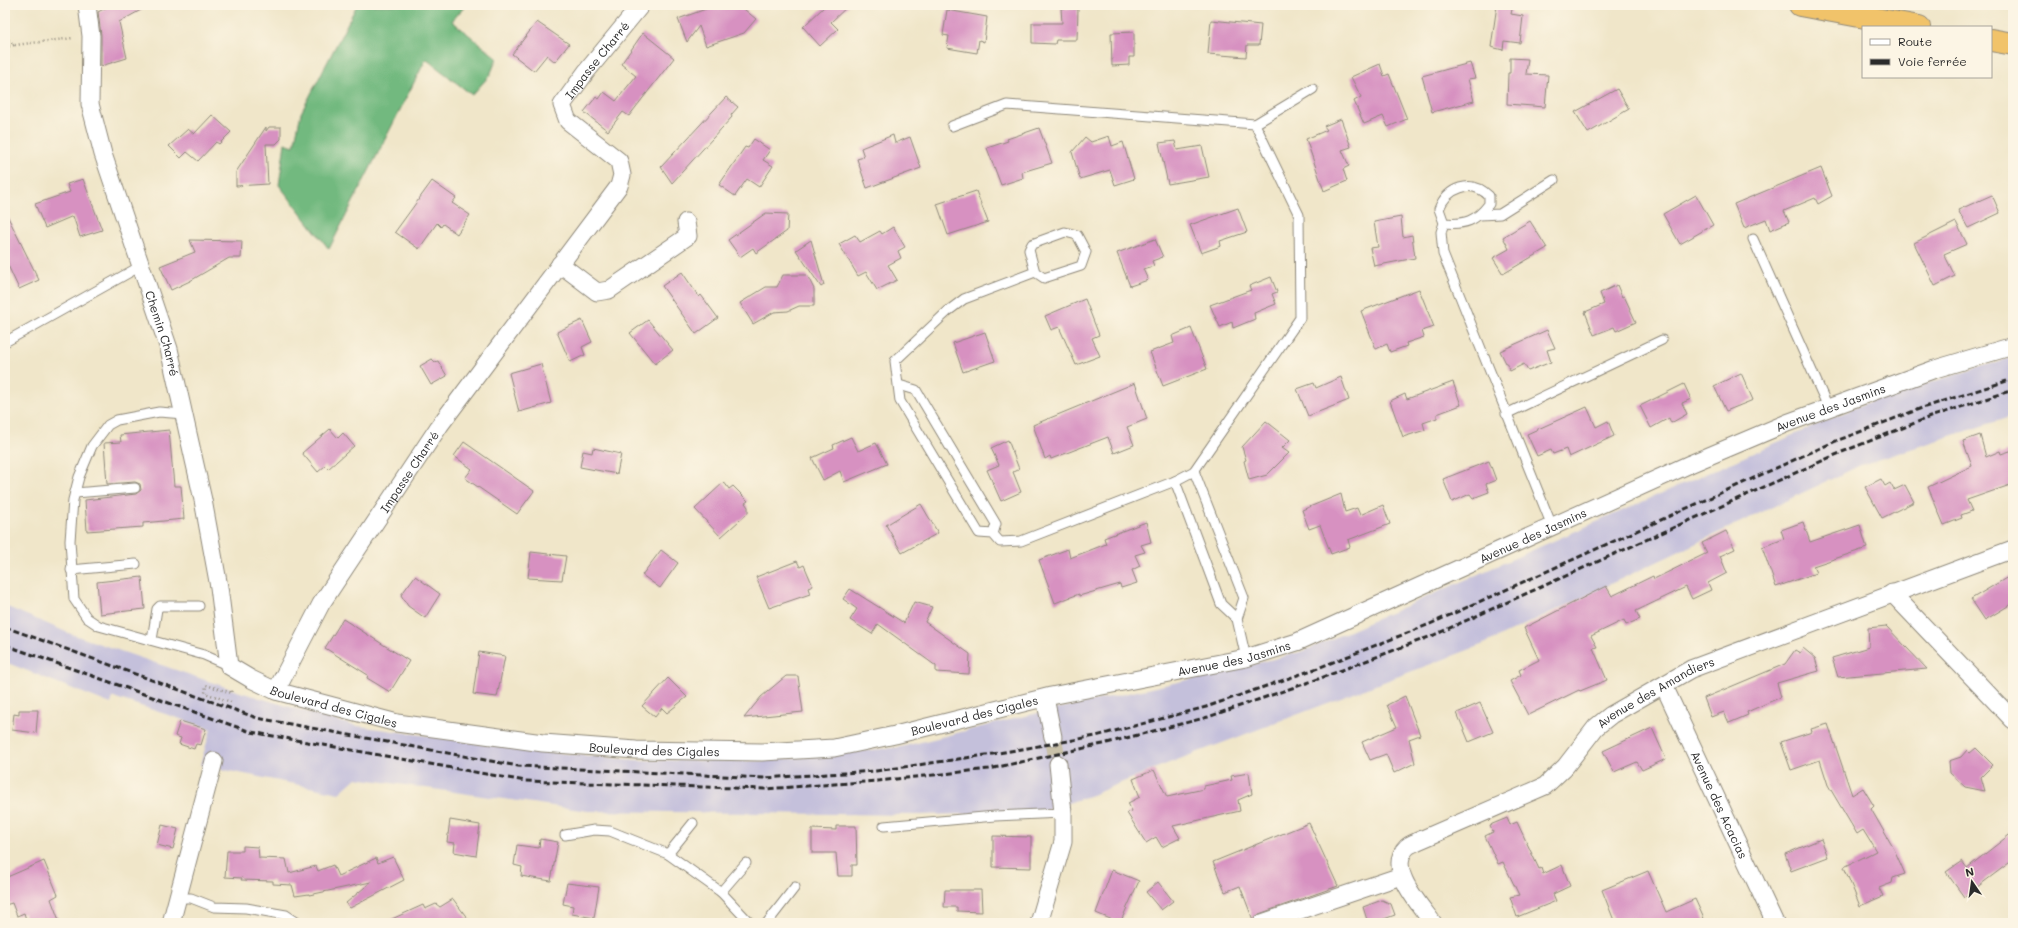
<svg xmlns="http://www.w3.org/2000/svg" width="2018" height="928" font-family="Mali,sans-serif">
	<style>
		.industrial { fill: #c4c0db }
		.forest { fill: #72b97f; stroke: #4e7255 }
		.building { fill: #d791c1 }
		.lines { fill: none; stroke-linecap: round; stroke-linejoin: round }
		.street-tunnel { stroke: #c9c1a9; stroke-width: 17; stroke-dasharray: 17 8; stroke-linecap: butt }
		.lane-casing { stroke: #8e887a; stroke-width: 11 }
		.street-casing { stroke: #8e887a; stroke-width: 19 }
		.highway-casing { stroke: #8e887a; stroke-width: 24 }
		.path { stroke: #8e887a; stroke-width: 2.5; stroke-dasharray: 1 3; stroke-linecap: butt }
		.lane { stroke: #fff; stroke-width: 9 }
		.street { stroke: #fff; stroke-width: 17 }
		.highway { stroke: #f1c36a; stroke-width: 22 }
		.rail { stroke: #2b2b2b; stroke-width: 3; stroke-dasharray: 6 3; stroke-linecap: butt }
		.labels { text-anchor: middle; dominant-baseline: central; stroke-width: 3; stroke-linejoin: round; paint-order: stroke }
		.street-label { font-size: 12px; fill: #2b2b2b; stroke: #fcf5e5 }
	</style>
	<rect width="100%" height="100%" fill="#fcf5e5"/>
	<filter id="ink" filterUnits="userSpaceOnUse"><feTurbulence type="fractalNoise" baseFrequency=".025" numOctaves="2"/><feDisplacementMap in="SourceGraphic" scale="8" xChannelSelector="R" yChannelSelector="G"/><feConvolveMatrix kernelMatrix="1 2 1 2 8 2 1 2 1" color-interpolation-filters="sRGB"/></filter>
	<filter id="wash" filterUnits="userSpaceOnUse"><feTurbulence type="fractalNoise" baseFrequency=".012" numOctaves="4" result="noise"/><feDisplacementMap in="SourceGraphic" scale="16" xChannelSelector="R" yChannelSelector="G"/><feGaussianBlur stdDeviation="0.9" result="paint"/><feColorMatrix in="noise" values="0 0 0 0 0 0 0 0 0 0 0 0 0 0 0 0 0 1.4 0 .05"/><feComposite in="paint" operator="in"/></filter>
	<g filter="url(#wash)">
		<rect width="100%" height="100%" fill="#f0e6c9"/>
		<!-- industrial -->
		<polygon class="industrial" points="2013,357 2013,416 1861,465 1484,644 1156,768 1092,795 1038,813 914,815 588,811 356,778 339,793 200,765 211,729 113,697 111,704 5,662 5,606 71,634 240,692 351,725 527,750 635,760 764,761 901,747 1029,715 1223,672 1304,651 1873,400"/>
		<!-- forest -->
		<polygon class="forest" points="357,5 466,5 452,21 497,58 490,75 472,95 426,59 329,249 279,185 285,143 294,146 301,113"/>
		<g id="blocks">
			<!-- building -->
			<g class="building">
				<polygon points="111,5 150,5 119,22 127,58 101,66 101,35 98,12"/>
				<polygon points="717,5 739,5 756,19 744,33 706,46 699,26 687,42 678,19"/>
				<polygon points="826,5 849,5 831,22 838,29 820,46 803,27"/>
				<polygon points="1497,5 1513,5 1511,14 1523,16 1520,43 1504,41 1503,50 1491,47"/>
				<polygon points="1061,8 1078,9 1077,40 1056,40 1055,44 1032,43 1032,23 1062,23"/>
				<polygon points="947,10 987,17 984,42 979,40 977,53 947,48 949,36 943,35"/>
				<polygon points="1211,20 1261,25 1259,45 1247,45 1246,57 1208,54"/>
				<polygon points="537,22 569,44 555,62 547,55 534,71 512,54"/>
				<polygon points="1134,32 1134,57 1129,57 1129,65 1112,66 1111,33"/>
				<polygon points="643,33 674,58 629,116 623,112 608,131 584,112 596,97 599,99 604,92 616,101 636,76 621,64"/>
				<polygon points="1510,58 1528,59 1526,74 1548,75 1545,107 1507,104 1508,73 1510,73"/>
				<polygon points="1470,63 1475,78 1468,79 1474,101 1432,112 1422,76"/>
				<polygon points="1380,64 1384,76 1389,74 1407,119 1388,127 1383,116 1364,124 1354,101 1361,97 1351,77"/>
				<polygon points="1617,89 1629,109 1588,133 1575,112"/>
				<polygon points="726,97 738,107 731,115 732,117 672,183 661,167"/>
				<polygon points="212,115 231,132 219,144 216,142 198,161 187,152 181,158 169,146 188,129 194,134"/>
				<polygon points="1341,119 1351,147 1342,150 1349,166 1343,169 1347,181 1324,191 1306,139 1327,130 1324,126"/>
				<polygon points="266,127 266,131 269,127 281,127 281,139 276,144 266,144 268,184 236,186 236,172"/>
				<polygon points="1039,128 1052,163 1022,172 1023,178 1001,185 987,148 1008,141 1007,139"/>
				<polygon points="893,135 895,143 910,137 921,168 867,188 857,159 864,157 861,148"/>
				<polygon points="1109,136 1112,146 1123,142 1134,179 1115,185 1110,170 1080,179 1072,152 1085,137 1091,142"/>
				<polygon points="754,139 770,150 763,160 773,166 759,187 747,179 735,196 719,185 745,147 748,148"/>
				<polygon points="1175,141 1177,150 1202,146 1209,177 1168,184 1159,143"/>
				<polygon points="1821,168 1832,196 1818,204 1815,198 1784,211 1789,222 1770,230 1766,219 1744,228 1734,204"/>
				<polygon points="83,179 102,230 80,237 73,216 45,228 35,204 70,192 67,184"/>
				<polygon points="432,181 456,198 452,203 470,215 457,234 443,224 441,227 437,223 419,249 395,232"/>
				<polygon points="976,191 988,222 948,235 937,204"/>
				<polygon points="1696,195 1713,225 1680,244 1663,214"/>
				<polygon points="1992,195 2000,213 1968,228 1958,210"/>
				<polygon points="1238,208 1247,232 1220,241 1221,246 1201,253 1190,225"/>
				<polygon points="5,211 39,280 19,289 5,259"/>
				<polygon points="766,213 788,214 787,231 756,253 753,248 740,257 728,240"/>
				<polygon points="1401,217 1403,237 1412,235 1415,258 1374,266 1370,248 1378,247 1374,222"/>
				<polygon points="1530,221 1547,248 1503,274 1493,258 1509,249 1503,237"/>
				<polygon points="1956,222 1967,244 1944,254 1955,276 1935,286 1914,243"/>
				<polygon points="893,227 905,247 898,251 901,258 888,265 897,280 877,290 866,272 858,276 839,244 855,235 860,242 880,231 882,234"/>
				<polygon points="1155,239 1163,257 1152,261 1154,266 1143,269 1148,280 1130,286 1117,253"/>
				<polygon points="190,240 242,241 241,258 229,258 190,281 171,290 160,266 195,252"/>
				<polygon points="811,240 824,285 821,287 796,250"/>
				<polygon points="682,272 699,297 701,295 718,318 696,334 662,286"/>
				<polygon points="783,275 807,275 814,289 814,306 799,306 788,311 774,312 753,324 740,303 766,287 777,287"/>
				<polygon points="1271,277 1277,292 1272,294 1276,304 1254,313 1255,319 1233,328 1232,322 1220,327 1210,305 1251,290 1249,286"/>
				<polygon points="1617,285 1622,297 1624,296 1636,322 1616,331 1614,327 1594,335 1585,312 1604,304 1600,293"/>
				<polygon points="1419,289 1434,327 1422,331 1424,337 1406,343 1407,346 1390,352 1387,344 1376,349 1361,311"/>
				<polygon points="1085,299 1099,335 1092,338 1100,356 1076,365 1059,327 1051,330 1045,316"/>
				<polygon points="582,320 592,342 582,347 585,355 570,362 557,332"/>
				<polygon points="648,320 673,350 655,364 630,333"/>
				<polygon points="1191,328 1207,369 1163,386 1150,352 1174,343 1172,336"/>
				<polygon points="1547,330 1555,348 1547,350 1551,362 1528,371 1524,364 1510,371 1500,351"/>
				<polygon points="985,332 995,361 963,372 953,343"/>
				<polygon points="432,359 435,362 438,361 447,376 431,385 420,366"/>
				<polygon points="541,364 551,403 519,412 509,373"/>
				<polygon points="1741,373 1753,400 1726,411 1714,386"/>
				<polygon points="1341,377 1349,400 1308,416 1297,389 1314,383 1316,388"/>
				<polygon points="1453,382 1461,405 1437,414 1437,418 1423,423 1425,430 1403,437 1390,401 1405,394 1407,399"/>
				<polygon points="1135,383 1147,419 1127,427 1134,445 1114,453 1108,437 1051,459 1050,456 1045,459 1033,425"/>
				<polygon points="1684,384 1691,399 1682,403 1687,414 1671,423 1669,418 1651,428 1640,406"/>
				<polygon points="1587,407 1596,427 1608,421 1614,436 1569,457 1566,449 1553,454 1551,450 1537,456 1527,434"/>
				<polygon points="1266,421 1290,440 1282,448 1289,453 1267,475 1249,480 1244,461 1246,460 1242,447"/>
				<polygon points="330,429 338,438 343,433 354,446 328,469 325,466 318,472 302,453"/>
				<polygon points="169,430 174,486 181,486 184,519 143,523 143,527 87,531 85,500 136,494 141,490 140,484 135,482 107,484 104,443 121,442 120,435"/>
				<polygon points="1980,435 1986,457 2000,451 2001,454 2013,450 2013,484 1967,500 1972,511 1961,515 1962,518 1944,525 1928,487 1972,466 1963,441"/>
				<polygon points="851,437 858,451 876,443 887,464 844,482 840,471 823,480 812,458 834,448 833,445"/>
				<polygon points="1008,440 1019,469 1013,472 1021,492 1001,501 987,470 999,465 991,448"/>
				<polygon points="464,442 534,491 517,514 465,478 472,469 454,456"/>
				<polygon points="593,448 621,454 617,474 580,467 583,451 592,453"/>
				<polygon points="1489,461 1496,480 1486,484 1489,492 1473,498 1470,494 1452,502 1443,479"/>
				<polygon points="1881,479 1885,486 1890,483 1894,490 1905,485 1914,502 1882,518 1865,487"/>
				<polygon points="724,482 729,489 733,486 748,501 745,503 748,507 748,513 721,537 695,509"/>
				<polygon points="1341,494 1345,512 1357,508 1360,515 1383,505 1390,524 1348,540 1350,547 1331,554 1320,525 1309,529 1302,510"/>
				<polygon points="921,504 938,533 902,553 886,525"/>
				<polygon points="1146,522 1151,542 1141,545 1145,552 1135,555 1140,566 1132,570 1137,583 1121,588 1120,584 1079,596 1079,594 1055,603 1039,560 1068,549 1070,558 1106,544 1104,538"/>
				<polygon points="1803,522 1810,542 1860,525 1867,548 1813,566 1816,573 1776,587 1762,547 1784,539 1781,530"/>
				<polygon points="1726,531 1735,549 1720,556 1727,573 1708,583 1711,590 1692,599 1686,587 1636,611 1640,619 1626,625 1624,620 1591,636 1597,647 1593,648 1607,680 1580,691 1579,690 1528,715 1510,681 1521,675 1519,670 1539,660 1524,628 1606,586 1612,596 1653,576 1654,579 1707,553 1702,543"/>
				<polygon points="661,550 678,563 660,588 642,575"/>
				<polygon points="531,552 566,556 562,580 528,578"/>
				<polygon points="797,561 800,567 804,565 813,586 808,588 810,594 769,608 756,577"/>
				<polygon points="2013,574 2013,603 1985,620 1971,599"/>
				<polygon points="415,576 440,594 425,618 408,606 401,595"/>
				<polygon points="142,577 145,609 100,614 97,582"/>
				<polygon points="850,589 904,623 914,602 932,607 925,622 970,654 969,674 936,672 936,666 878,624 872,634 850,620 857,609 843,599"/>
				<polygon points="343,619 409,661 390,692 367,678 368,675 325,648"/>
				<polygon points="1886,626 1927,669 1838,677 1832,658 1869,647 1868,628"/>
				<polygon points="1803,648 1815,658 1819,671 1777,683 1781,697 1747,712 1748,715 1729,723 1724,712 1711,717 1704,698 1785,664 1795,650 1800,653"/>
				<polygon points="479,652 505,656 497,697 473,694"/>
				<polygon points="786,676 798,676 803,712 744,718 761,697"/>
				<polygon points="668,678 687,697 667,713 662,708 655,717 642,706"/>
				<polygon points="1405,696 1420,735 1409,739 1415,763 1394,773 1386,754 1370,760 1362,742 1397,727 1387,705"/>
				<polygon points="1480,703 1493,732 1469,742 1457,713"/>
				<polygon points="19,710 38,710 36,733 12,730 14,714 19,715"/>
				<polygon points="180,721 206,729 201,745 196,744 194,749 179,744 181,738 175,736"/>
				<polygon points="1828,724 1852,795 1863,788 1874,806 1871,809 1894,849 1905,874 1893,878 1892,883 1879,888 1883,896 1860,906 1844,867 1876,851 1863,830 1857,834 1828,785 1820,760 1791,770 1781,742 1812,732 1811,729"/>
				<polygon points="1652,728 1666,759 1642,770 1637,762 1614,772 1603,751"/>
				<polygon points="1976,748 1993,765 1981,777 1985,791 1965,787 1950,773 1949,761 1961,757 1967,750 1970,753"/>
				<polygon points="1154,770 1167,797 1204,789 1204,786 1232,780 1231,776 1249,773 1252,794 1238,800 1240,811 1173,826 1180,838 1162,847 1156,837 1146,843 1127,813 1132,811 1128,803 1140,797 1133,779"/>
				<polygon points="1507,818 1510,825 1517,822 1539,869 1541,868 1543,874 1562,865 1570,886 1553,894 1556,901 1517,917 1510,897 1519,895 1503,862 1498,864 1485,836 1493,832 1490,825"/>
				<polygon points="450,820 480,825 476,856 454,852 455,843 447,842"/>
				<polygon points="1309,823 1338,886 1259,914 1253,920 1240,886 1225,892 1213,862"/>
				<polygon points="162,825 178,829 173,849 157,845"/>
				<polygon points="836,826 856,826 857,865 852,865 852,876 838,876 836,853 812,853 812,829 836,830"/>
				<polygon points="2013,832 2013,860 1964,897 1946,872 1962,861 1967,868"/>
				<polygon points="993,836 1031,837 1031,868 993,867"/>
				<polygon points="540,839 558,842 551,881 521,876 522,867 514,865 517,845 539,848"/>
				<polygon points="1821,839 1828,857 1791,871 1785,854"/>
				<polygon points="243,846 258,847 259,858 286,859 289,873 316,866 318,871 333,865 338,876 376,858 378,863 393,857 404,880 350,908 346,903 371,882 309,895 309,894 295,896 292,885 273,884 273,881 241,880 242,878 225,877 227,851 243,851"/>
				<polygon points="44,861 58,895 51,899 60,923 27,923 24,913 17,916 12,903 5,905 5,878"/>
				<polygon points="1112,870 1139,881 1120,923 1096,913"/>
				<polygon points="1648,871 1666,912 1695,899 1706,923 1615,923 1602,890"/>
				<polygon points="1158,882 1173,901 1161,910 1146,892"/>
				<polygon points="567,883 599,887 594,918 572,914 573,906 563,904"/>
				<polygon points="945,890 981,890 982,912 957,911 957,907 944,907"/>
				<polygon points="453,899 471,923 383,923 423,905 425,909 436,904 440,907"/>
				<polygon points="1382,900 1391,904 1395,915 1373,923 1368,923 1363,907"/>
			</g>
		</g>
	</g>
	<g filter="url(#ink)">
		<use href="#blocks" fill-opacity="0" stroke="#8e887a" stroke-width="1"/>
		<g class="lines">
			<!-- street-tunnel -->
			<polyline class="street-tunnel" points="1053,737 1058,764"/>
			<defs>
				<g id="lane">
					<polyline points="1255,124 1313,89"/>
					<polyline points="952,126 1007,105 1255,124 1299,215 1300,318 1194,471 1175,481 1021,541 1000,542 993,534 979,533 900,401 895,361 948,311 964,299 1035,272"/>
					<polyline points="1480,215 1500,214 1554,180"/>
					<path d="M1444,223C1465,225 1476,221 1489,204V196C1471,178 1447,188 1439,209L1444,223L1441,232L1443,254L1552,526"/>
					<polygon points="1065,232 1077,235 1086,252 1081,266 1044,278 1035,272 1029,250 1032,244"/>
					<polyline points="1753,239 1828,407"/>
					<polyline points="5,342 139,267"/>
					<polyline points="899,385 916,390 996,524 993,534"/>
					<polyline points="184,414 159,412 117,420 108,425 92,446 79,477 73,500 70,541 74,599 87,618 99,626 204,655 229,666"/>
					<polyline points="1506,414 1662,340"/>
					<polyline points="1194,471 1244,598 1237,619"/>
					<polyline points="1175,481 1221,604 1237,619 1246,658"/>
					<polyline points="75,493 135,488"/>
					<polyline points="71,570 136,564"/>
					<polyline points="152,640 157,609 160,606 199,606"/>
					<polyline points="884,826 995,816 1063,813"/>
					<polyline points="565,835 594,830 610,831 668,854 721,892 750,923"/>
					<polyline points="668,854 693,823"/>
					<polyline points="721,892 746,863"/>
					<polyline points="178,898 191,898 214,907 246,908 286,915 298,923"/>
					<polyline points="767,923 795,887"/>
				</g>
				<g id="street">
					<path id="s1" d="M87,5L91,36L90,104L103,154L169,349L203,500L219,587L229,666L251,679L276,691L397,723L543,743L636,750L762,752L834,748L895,735L1051,696L1246,658L1297,642L1690,464L1787,423L1935,369L2013,346"/>
					<polyline points="560,264 597,292 609,290 688,236 686,222"/>
					<polyline points="1892,593 2013,720"/>
					<path id="s2" d="M1664,686L1775,923"/>
					<path id="s3" d="M276,691L321,604L440,425L619,186L622,175L619,161L568,121L562,105L586,72L641,5"/>
					<polyline points="1045,698 1053,737"/>
					<polyline points="171,923 214,761"/>
					<polyline points="1039,923 1063,842 1063,813 1058,764"/>
					<polyline points="1262,923 1401,876"/>
					<path id="s4" d="M1433,923C1421,906 1385,868 1407,847C1410,844 1415,843 1418,841L1545,786L1565,767L1596,727L1611,715L1691,669L2013,549"/>
				</g>
				<g id="highway">
					<polyline points="1800,5 1919,27"/>
					<polyline points="1991,40 2013,44"/>
				</g>
			</defs>
			<!-- lane casing -->
			<use href="#lane" class="lane-casing"/>
			<!-- street casing -->
			<use href="#street" class="street-casing"/>
			<!-- highway casing -->
			<use href="#highway" class="highway-casing"/>
			<!-- path -->
			<g class="path">
				<polyline points="5,38 15,45 73,38"/>
				<polyline points="5,47 14,45"/>
				<polyline points="231,702 205,693 206,685 232,693 231,688"/>
			</g>
			<!-- lane -->
			<use href="#lane" class="lane"/>
			<!-- street -->
			<use href="#street" class="street"/>
			<!-- highway -->
			<use href="#highway" class="highway"/>
			<!-- rail -->
			<g class="rail">
				<polyline points="5,627 257,718 518,766 764,778 876,771 993,754 1096,736 1206,707 1318,668 1430,624 1836,441 1922,408 2013,379"/>
				<polyline points="5,645 251,732 525,781 764,789 878,781 989,769 1103,744 1208,717 1321,678 1434,635 1842,452 1930,417 2013,390"/>
			</g>
		</g>
	</g>
	<g class="labels">
		<!-- street labels -->
		<g class="street-label">
			<text stroke="none"><textPath href="#s3" startOffset="776">Impasse Charré</textPath></text>
			<text stroke="none"><textPath href="#s1" startOffset="340">Chemin Charré</textPath></text>
			<text stroke="none"><textPath href="#s1" startOffset="2355">Avenue des Jasmins</textPath></text>
			<text stroke="none"><textPath href="#s3" startOffset="257">Impasse Charré</textPath></text>
			<text stroke="none"><textPath href="#s1" startOffset="2031">Avenue des Jasmins</textPath></text>
			<text stroke="none"><textPath href="#s1" startOffset="1707">Avenue des Jasmins</textPath></text>
			<text stroke="none"><textPath href="#s4" startOffset="386">Avenue des Amandiers</textPath></text>
			<text stroke="none"><textPath href="#s1" startOffset="793">Boulevard des Cigales</textPath></text>
			<text stroke="none"><textPath href="#s1" startOffset="1441">Boulevard des Cigales</textPath></text>
			<text stroke="none"><textPath href="#s1" startOffset="1117">Boulevard des Cigales</textPath></text>
			<text stroke="none"><textPath href="#s2" startOffset="131">Avenue des Acacias</textPath></text>
		</g>
	</g>
	<!-- margin -->
	<rect width="2018" height="928" fill="none" stroke="#fcf5e5" stroke-width="20"/>
	<!-- legend -->
	<rect x="1862" y="26" width="130" height="52" fill="#fcf5e5" stroke="#a8a49b"/>
	<rect x="1870" y="39" width="20" height="6" fill="#ffffff" stroke="#a8a49b"/>
	<text x="1898" y="46" font-size="12" fill="#2b2b2b">Route</text>
	<rect x="1870" y="59" width="20" height="6" fill="#2b2b2b" stroke="#a8a49b"/>
	<text x="1898" y="66" font-size="12" fill="#2b2b2b">Voie ferrée</text>
	<!-- north arrow -->
	<g transform="translate(1972 882) rotate(347)" stroke="#fcf5e5" stroke-width="3" paint-order="stroke">
	<path d="M0-3L7 15L0 10L-7 15Z" fill="#2b2b2b"/>
	<text y="-6" font-size="11" font-weight="bold" text-anchor="middle" fill="#2b2b2b">N</text>
	</g>
</svg>
